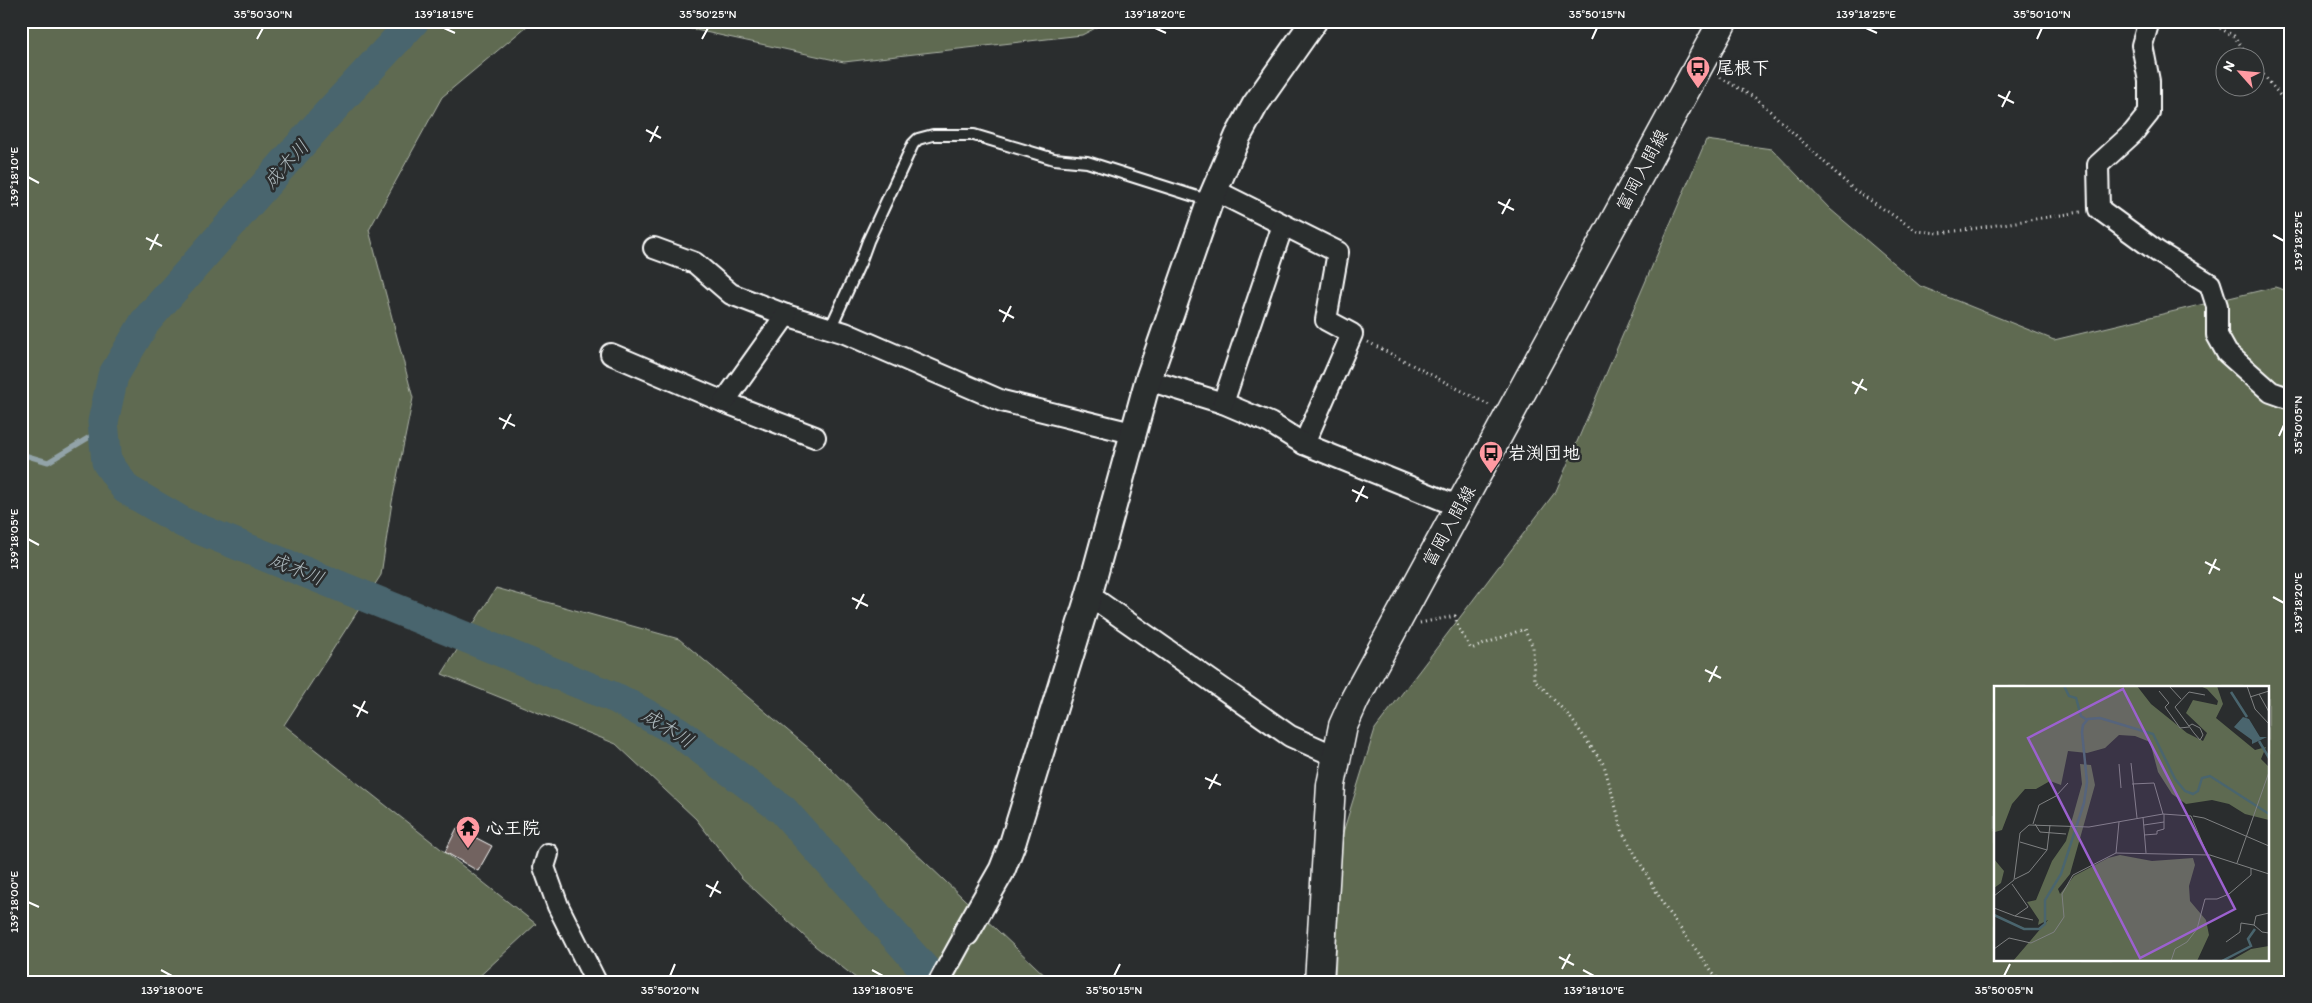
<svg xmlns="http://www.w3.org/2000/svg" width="2312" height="1003" font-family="Itim,'Klee One',sans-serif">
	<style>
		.green { fill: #5e6a51; stroke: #aeb4a8; fill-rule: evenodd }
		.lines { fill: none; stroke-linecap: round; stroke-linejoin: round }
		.stream { stroke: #92a3a8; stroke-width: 5 }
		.river { stroke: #4a656e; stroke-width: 31 }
		.building { fill: #726460; stroke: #fff }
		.service-casing { stroke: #fff; stroke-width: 14 }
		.minor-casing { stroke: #fff; stroke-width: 24 }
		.tertiary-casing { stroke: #fff; stroke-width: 29 }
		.secondary-casing { stroke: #fff; stroke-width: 31 }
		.path { stroke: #fff; stroke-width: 3; stroke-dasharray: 1 4; stroke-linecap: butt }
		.service { stroke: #2a2d2e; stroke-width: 10 }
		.minor { stroke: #2a2d2e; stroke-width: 20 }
		.tertiary { stroke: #2a2d2e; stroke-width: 25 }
		.secondary { stroke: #2a2d2e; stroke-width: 28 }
		.ticks { fill: none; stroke: #fff; stroke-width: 2 }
		.labels { text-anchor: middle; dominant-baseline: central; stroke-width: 5; stroke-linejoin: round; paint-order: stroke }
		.poi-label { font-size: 18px; font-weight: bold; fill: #fff; stroke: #2a2d2e; text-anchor: start }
		.street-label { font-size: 18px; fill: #fff; stroke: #2a2d2e }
		.water-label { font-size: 19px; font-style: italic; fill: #aebabe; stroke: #2a2d2e }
		.inset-river { fill: none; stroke: #4a656e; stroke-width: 2.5 }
		.inset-road { fill: none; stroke: #7f8182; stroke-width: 1 }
		.view { fill: #9c61cf; fill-opacity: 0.15; stroke: #9c61cf; stroke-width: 2.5 }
		.inset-edge { fill: none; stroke: #fff; stroke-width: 2.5 }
		.neatline { fill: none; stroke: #fff; stroke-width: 2 }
		.ticks-label { font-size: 12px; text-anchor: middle; fill: #fff }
	</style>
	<rect width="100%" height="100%" fill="#2a2d2e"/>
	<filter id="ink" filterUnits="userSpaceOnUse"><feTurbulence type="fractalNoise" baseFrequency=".02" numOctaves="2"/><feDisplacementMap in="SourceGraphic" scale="10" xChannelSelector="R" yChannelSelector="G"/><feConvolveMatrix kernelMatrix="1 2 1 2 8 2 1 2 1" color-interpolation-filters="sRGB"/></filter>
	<g filter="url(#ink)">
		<!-- green -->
		<g class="green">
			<polygon points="21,21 533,21 442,97 369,230 413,398 392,502 381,575 284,725 536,924 473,982 21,982"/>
			<polygon points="654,21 1109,21 1082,35 844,62"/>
			<path d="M1706,140L1772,149L1830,209L1920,286L2054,340L2275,287L2291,292V982H1335L1341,839L1375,729L1556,491ZM1996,687H2268V959H1996Z"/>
			<polygon points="496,588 679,639 818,756 891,830 1052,982 861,982 815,946 741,877 696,819 616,744 442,674"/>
		</g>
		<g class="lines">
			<!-- stream -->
			<polyline class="stream" points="21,454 48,462 103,429"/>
			<!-- river -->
			<polyline class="river" points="414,21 324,118 145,322 113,376 103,422 107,462 126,489 184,523 618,699 677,731 783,810 936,982"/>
		</g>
		<!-- building -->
		<polygon class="building" points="457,828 492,846 478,871 445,852"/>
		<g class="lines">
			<defs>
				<polyline id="service" points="830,329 860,263 868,241 913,144 918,139 933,135 974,135 1054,159 1087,162 1210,201"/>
				<g id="minor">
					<polyline points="2149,21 2142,45 2149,81 2149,113 2133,133 2098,165 2099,209 2158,252 2210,284 2217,306 2217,335 2227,353 2271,392 2291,399"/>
					<polyline points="1214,190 1338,252 1326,320 1352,334 1304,444"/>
					<polyline points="654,248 695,263 731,294 786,315 845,333 1002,401 1132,433"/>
					<polyline points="611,354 724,402 815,437"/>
					<polyline points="1148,380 1223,403 1270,423 1304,444 1460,507"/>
					<polyline points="724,402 786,315"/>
					<polyline points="1223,403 1283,225"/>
					<polyline points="1089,595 1290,736 1335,756"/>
					<polyline points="548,854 544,867 558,906 596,982"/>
					<polyline points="939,982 966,933"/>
				</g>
				<polyline id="tertiary" points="966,933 1002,870 1013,842 1089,595 1148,380 1210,201 1238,136 1255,105 1314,21"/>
				<polyline id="secondary" points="1319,982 1331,785 1343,726 1355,699 1723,21"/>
			</defs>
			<!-- service casing -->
			<use href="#service" class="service-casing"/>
			<!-- minor casing -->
			<use href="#minor" class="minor-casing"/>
			<!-- tertiary casing -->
			<use href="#tertiary" class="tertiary-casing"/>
			<!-- secondary casing -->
			<use href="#secondary" class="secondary-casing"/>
			<!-- path -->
			<g class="path">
				<polyline points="2207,21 2234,36 2250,58"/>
				<polyline points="2254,63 2291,109"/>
				<polyline points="1716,75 1757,99 1853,189 1917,231 1939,233 1964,230 2081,212"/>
				<polyline points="1368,342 1491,406"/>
				<polyline points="1420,623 1455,616 1458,627 1471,649 1524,629 1533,647 1534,679 1570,717 1604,765 1623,833 1668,912 1720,982"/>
			</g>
			<!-- service -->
			<use href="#service" class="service"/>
			<!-- minor -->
			<use href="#minor" class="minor"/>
			<!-- tertiary -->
			<use href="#tertiary" class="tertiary"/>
			<!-- secondary -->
			<use href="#secondary" class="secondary"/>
		</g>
	</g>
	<!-- ticks -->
	<path class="ticks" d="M444,28L455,33M1155,28L1166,33M1866,28L1877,33M257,39L263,28M702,39L708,28M1592,39L1597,28M2037,39L2042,28M1998,95L2014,103M2002,107L2010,91M646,130L661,138M650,142L658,126M28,177L39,183M1498,202L1514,210M1502,214L1510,199M2273,235L2284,241M146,238L162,246M150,250L158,234M999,310L1014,318M1003,322L1011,306M1852,382L1867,390M1855,394L1863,379M499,418L515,426M503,429L511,414M2279,436L2284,425M1352,490L1368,498M1356,502L1364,486M28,539L39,545M2205,562L2220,570M2209,574L2216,559M2273,597L2284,603M852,598L868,606M856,609L864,594M1705,670L1721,678M1709,682L1717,666M353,705L368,713M357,717L365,701M1205,778L1221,785M1209,789L1217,774M706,885L721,893M710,897L718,881M28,902L39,907M1559,957L1574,965M1562,969L1570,954M161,970L172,976M872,970L883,976M1583,970L1594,976M670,976L675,964M1114,976L1120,964M2004,976L2010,964"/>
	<!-- icons -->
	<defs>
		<symbol id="bus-pin" viewBox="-11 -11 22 30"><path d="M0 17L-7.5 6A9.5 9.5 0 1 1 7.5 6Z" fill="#ff9aa2" stroke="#2a2d2e"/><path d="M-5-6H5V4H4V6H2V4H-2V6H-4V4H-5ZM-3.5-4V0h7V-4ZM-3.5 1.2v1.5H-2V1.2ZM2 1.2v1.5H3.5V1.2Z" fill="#111"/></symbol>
		<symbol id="temple-pin" viewBox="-11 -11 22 30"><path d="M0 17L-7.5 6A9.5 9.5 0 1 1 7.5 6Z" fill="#ff9aa2" stroke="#2a2d2e"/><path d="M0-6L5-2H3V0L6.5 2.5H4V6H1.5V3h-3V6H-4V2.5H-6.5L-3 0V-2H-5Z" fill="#111"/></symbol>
	</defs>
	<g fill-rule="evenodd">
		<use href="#bus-pin" x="1684" y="54" width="28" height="38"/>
		<use href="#bus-pin" x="1477" y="439" width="28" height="38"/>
		<use href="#temple-pin" x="454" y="814" width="28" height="38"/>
	</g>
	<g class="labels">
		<!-- poi labels -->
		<g class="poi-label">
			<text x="1716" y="68">尾根下</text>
			<text x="1508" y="453">岩渕団地</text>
			<text x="486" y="828">心王院</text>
		</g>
		<!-- street labels -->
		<g class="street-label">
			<text transform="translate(1642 170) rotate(-62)">富岡入間線</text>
			<text transform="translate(1449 526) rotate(-61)">富岡入間線</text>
		</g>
		<!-- water labels -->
		<g class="water-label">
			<text transform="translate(286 164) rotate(-48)">成木川</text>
			<text transform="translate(297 569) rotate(22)">成木川</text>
			<text transform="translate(668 728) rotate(32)">成木川</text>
		</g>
	</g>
	<!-- overview -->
	<g transform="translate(1994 686)">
		<rect width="275" height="275" fill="#2a2d2e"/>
		<path d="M0,0H143L157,18L193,47L209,55L213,47L192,27L199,14L223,19L224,15L213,3L206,0H223L229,18L222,32L261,64L272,61L267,73L275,81V134L251,128L235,118L218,114L192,118L178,108L164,86L156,56L141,50L125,49L111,62L93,67L74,65L67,99L56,95L42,103H31L18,118L8,144L1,146ZM86,78L97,79L101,99L76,188L64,203L66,208L80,190L114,172L126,169L158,175L199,172L201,179L195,200L196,215L212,234L215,249L203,275H19L54,234L44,239L45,234L33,216L42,214L58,175L72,155L88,98ZM0,173L10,185L7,197L0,202ZM275,260V275H236L257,263Z" fill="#5e6a51"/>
		<path d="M249,31L255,33L266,51H273L258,58V54L240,41Z" fill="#4a656e"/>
		<path class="inset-river" d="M70,0L75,10L82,12L87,30L93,34M237,6L253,31M265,55L275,72M0,229L30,243H45L51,238V214L67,188L90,117L93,96L88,46L89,39L94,33L106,32L159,48L181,93L191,105L199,108L204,105L208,92L216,90L275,128M228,275L257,260L254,253L261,243"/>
		<path class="inset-road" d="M175,0L187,13M253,0L261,23L275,38M165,5L175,17L171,21L186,42L195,41M265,8L275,26M256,11L275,5M195,40L198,38L206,42L209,49L206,54L200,47L181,21L195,6L211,9M137,77L143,132M125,78L127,102M138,98L160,97L169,128M199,130L210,132L275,160M149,131L152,167M39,138L45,119L62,110L74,97M41,138L46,146L72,148M150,139L170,136M150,149L163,148V145L170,143V128M26,156L53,164M122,167L125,136M243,177L275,86M21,193L35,186L53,164L56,139M0,210L20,194L26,147L35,139L95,141L169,128L197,130L213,168M0,222L21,230L34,221L18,198M21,230L39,234M260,239L268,246L275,247M232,256L246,246L247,237L260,239L262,230L275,227M0,263L15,252L37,257L60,246L70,231L68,208L79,189L122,167L216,169L275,188M177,275L181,263L193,256L203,243L211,213H223L235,208L257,189V182"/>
		<path class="view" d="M129,3L241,223L146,272L34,52Z"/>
		<rect width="275" height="275" class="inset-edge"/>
	</g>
	<!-- margin -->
	<rect width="2312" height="1003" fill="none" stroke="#2a2d2e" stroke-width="55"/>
	<!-- north arrow -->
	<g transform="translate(2240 72) rotate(297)"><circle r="24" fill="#2a2d2e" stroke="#7f8182"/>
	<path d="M0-4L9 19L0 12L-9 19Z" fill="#ff9aa2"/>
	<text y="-8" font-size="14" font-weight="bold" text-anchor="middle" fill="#ffffff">N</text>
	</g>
	<rect x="28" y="28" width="2256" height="948" class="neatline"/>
	<g class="ticks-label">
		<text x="263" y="18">35°50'30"N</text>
		<text x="444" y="18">139°18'15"E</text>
		<text x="708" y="18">35°50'25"N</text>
		<text x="1155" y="18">139°18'20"E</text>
		<text x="1597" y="18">35°50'15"N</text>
		<text x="1866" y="18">139°18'25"E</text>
		<text x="2042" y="18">35°50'10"N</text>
		<text transform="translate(14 177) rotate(-90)" y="4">139°18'10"E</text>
		<text transform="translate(2298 241) rotate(-90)" y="4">139°18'25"E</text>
		<text transform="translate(2298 425) rotate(-90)" y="4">35°50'05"N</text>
		<text transform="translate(14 539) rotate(-90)" y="4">139°18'05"E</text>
		<text transform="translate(2298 603) rotate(-90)" y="4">139°18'20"E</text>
		<text transform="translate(14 902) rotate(-90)" y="4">139°18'00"E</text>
		<text x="172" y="994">139°18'00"E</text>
		<text x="670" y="994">35°50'20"N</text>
		<text x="883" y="994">139°18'05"E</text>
		<text x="1114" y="994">35°50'15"N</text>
		<text x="1594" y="994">139°18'10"E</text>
		<text x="2004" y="994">35°50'05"N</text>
	</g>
</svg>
